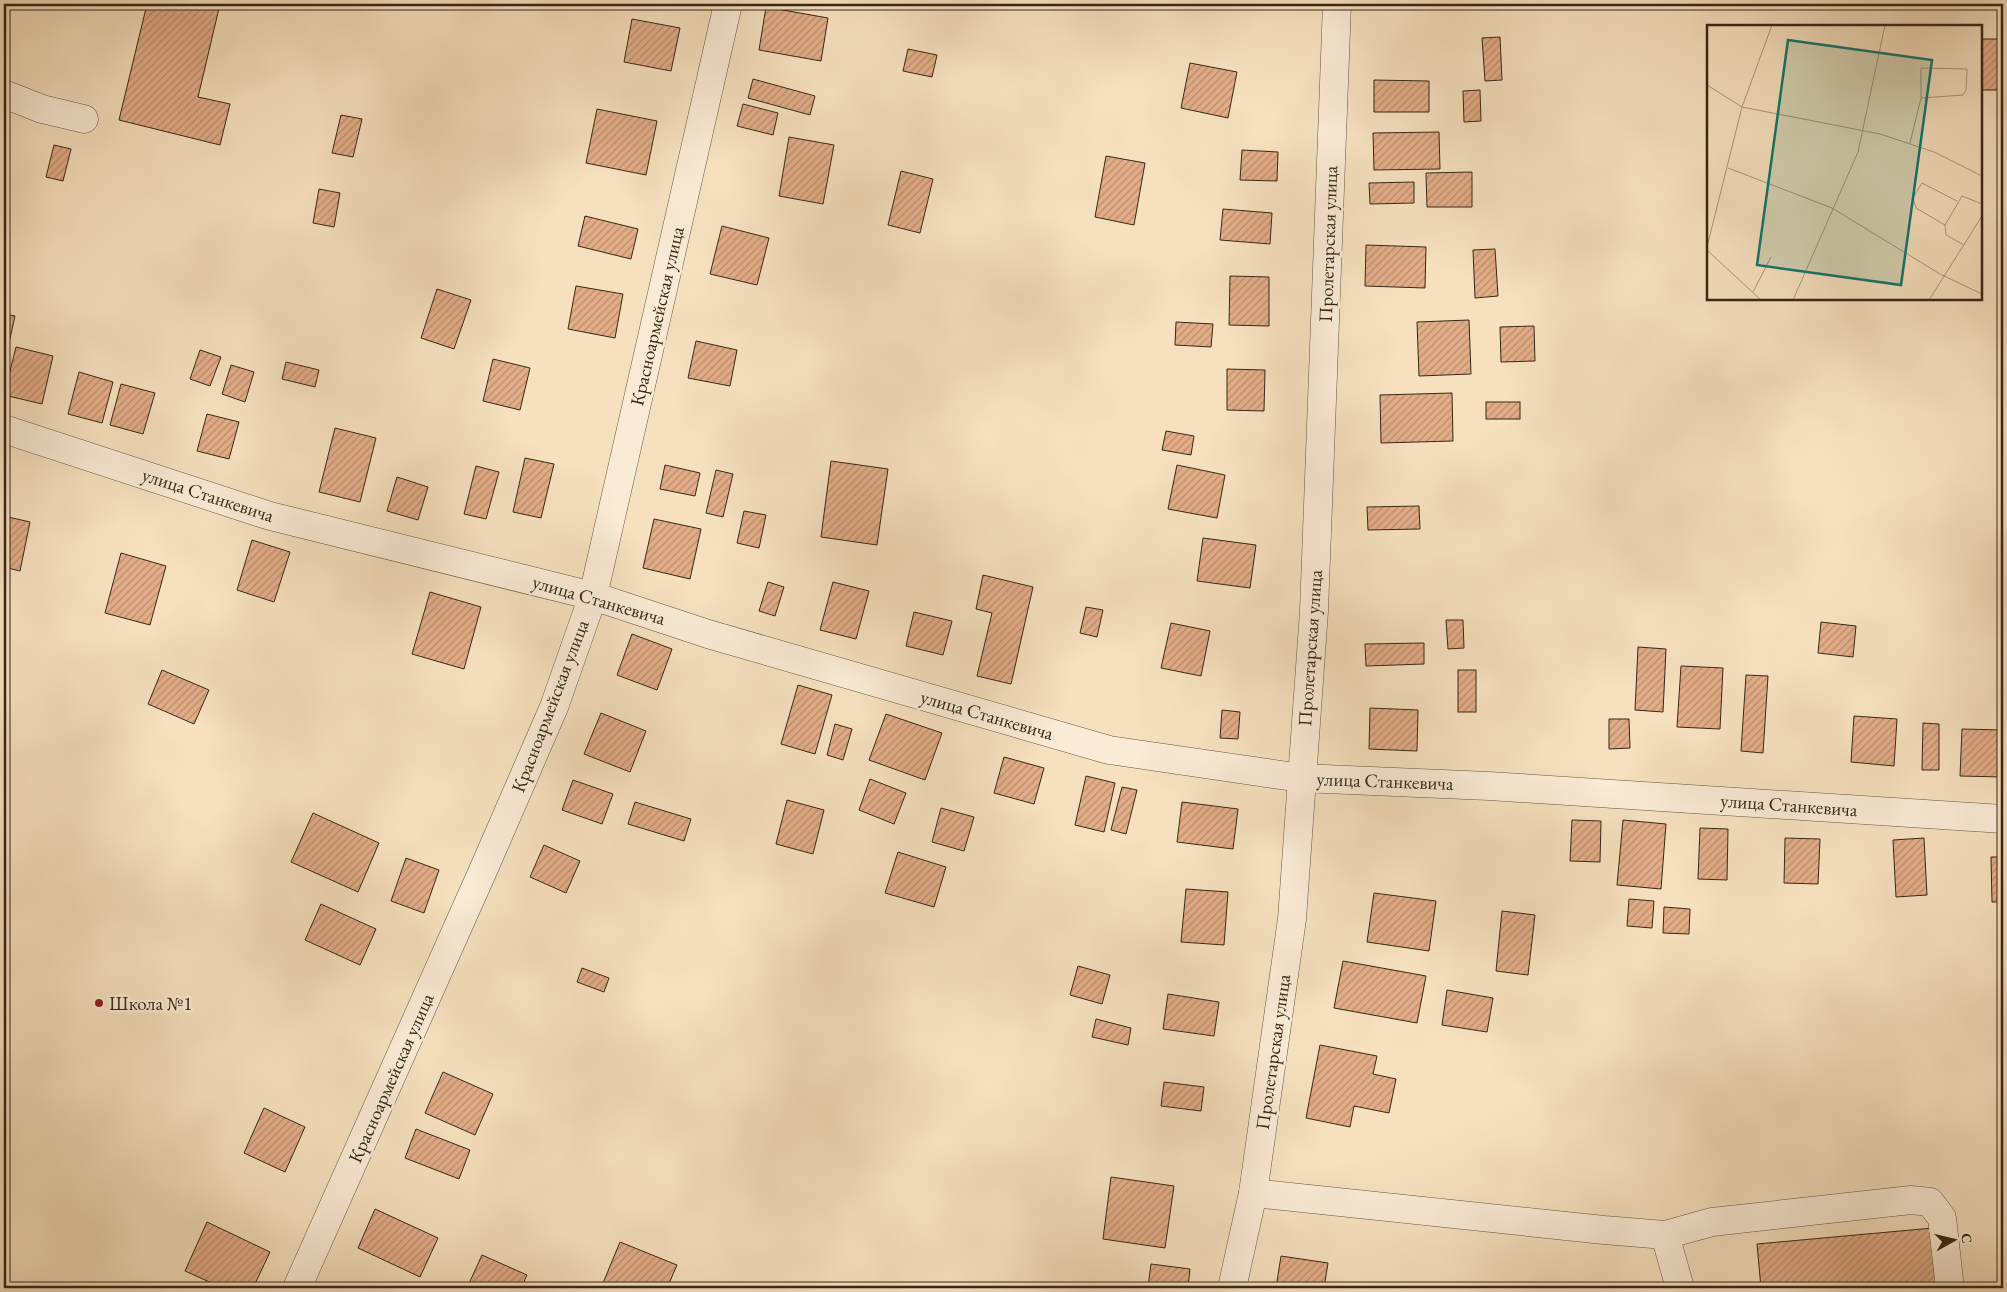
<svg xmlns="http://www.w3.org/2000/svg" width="2007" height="1292" font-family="'EB Garamond',serif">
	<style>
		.building { fill: url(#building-hatch); stroke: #372716 }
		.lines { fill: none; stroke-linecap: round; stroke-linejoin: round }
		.minor-casing { stroke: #675540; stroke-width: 29 }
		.minor { stroke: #f9ebd5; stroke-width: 28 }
		.poi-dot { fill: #8f2418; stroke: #f9ebd5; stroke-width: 2 }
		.labels { text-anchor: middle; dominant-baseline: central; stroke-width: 5; stroke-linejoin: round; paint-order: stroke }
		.street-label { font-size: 19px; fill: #372716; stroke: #f9ebd5 }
		.poi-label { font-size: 19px; fill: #372716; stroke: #f9ebd5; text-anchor: start }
		.inset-road { fill: none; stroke: #aa967b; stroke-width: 1 }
		.view { fill: #0f766e; fill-opacity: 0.15; stroke: #0f766e; stroke-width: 2.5 }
		.inset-edge { fill: none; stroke: #372716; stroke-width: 2.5 }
	</style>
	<defs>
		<pattern id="building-hatch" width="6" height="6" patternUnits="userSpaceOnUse" patternTransform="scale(1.25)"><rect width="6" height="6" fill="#e3ad88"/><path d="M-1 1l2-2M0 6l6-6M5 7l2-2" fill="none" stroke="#b98d6e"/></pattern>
	</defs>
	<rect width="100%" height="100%" fill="#f6e0be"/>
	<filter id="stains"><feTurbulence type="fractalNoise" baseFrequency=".004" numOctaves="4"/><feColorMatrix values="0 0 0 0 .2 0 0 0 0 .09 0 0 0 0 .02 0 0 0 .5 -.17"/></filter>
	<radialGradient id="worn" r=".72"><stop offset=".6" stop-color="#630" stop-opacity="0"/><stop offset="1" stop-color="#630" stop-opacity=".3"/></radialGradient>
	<!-- building -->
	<g class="building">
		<polygon points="147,4 220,4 198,97 230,104 220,145 119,120"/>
		<polygon points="766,7 828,18 821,61 759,50"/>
		<polygon points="632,19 680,28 671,71 624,62"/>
		<polygon points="1500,37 1502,80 1485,81 1482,38"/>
		<rect x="1981" y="39" width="22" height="51"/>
		<polygon points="908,49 937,55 932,77 903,71"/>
		<polygon points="1190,63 1237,72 1228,118 1181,108"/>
		<polygon points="753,79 815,96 810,115 748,98"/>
		<polygon points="1374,80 1429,81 1429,112 1374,112"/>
		<polygon points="1480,90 1481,121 1464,122 1463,91"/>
		<polygon points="743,104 778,113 773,135 737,126"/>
		<polygon points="597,109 657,121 646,175 586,163"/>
		<polygon points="341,115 362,119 353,157 332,153"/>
		<polygon points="1439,132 1440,169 1374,170 1373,133"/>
		<polygon points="789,137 834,145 823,204 779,196"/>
		<polygon points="54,145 71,149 63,181 46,177"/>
		<polygon points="1242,150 1278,152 1277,181 1240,180"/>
		<polygon points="1106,156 1145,163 1134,225 1095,217"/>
		<polygon points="901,171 933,179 920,233 888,225"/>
		<polygon points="1472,172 1472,207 1427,207 1426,173"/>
		<polygon points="1414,182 1414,203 1370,204 1369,183"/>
		<polygon points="319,189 340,193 334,227 313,223"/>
		<polygon points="1223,209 1272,213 1270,244 1220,240"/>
		<polygon points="585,216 638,229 631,259 578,246"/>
		<polygon points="722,226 769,238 757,285 710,274"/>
		<polygon points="1366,245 1426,247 1425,288 1365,286"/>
		<polygon points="1495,249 1498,296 1475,298 1473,250"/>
		<polygon points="1230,276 1269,277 1269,326 1229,325"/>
		<polygon points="576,286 623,294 615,338 568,329"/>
		<polygon points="437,289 471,300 454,349 421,338"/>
		<polygon points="4,314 15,316 9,343 4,341"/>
		<polygon points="1469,320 1471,374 1419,376 1417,322"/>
		<polygon points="1176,322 1213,324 1211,347 1175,345"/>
		<polygon points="1534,326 1535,361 1501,362 1500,327"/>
		<polygon points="696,341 737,350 730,386 688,378"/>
		<polygon points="16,347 53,356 42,404 4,395"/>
		<polygon points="200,350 221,357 210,386 190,379"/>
		<polygon points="493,359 530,368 520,410 483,401"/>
		<polygon points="286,362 319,370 315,387 282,379"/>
		<polygon points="231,365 254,372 245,402 222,394"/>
		<polygon points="1227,369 1265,370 1264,411 1227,410"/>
		<polygon points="79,372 113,382 102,423 68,414"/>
		<polygon points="121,384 155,393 143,434 110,425"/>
		<polygon points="1452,393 1453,441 1381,443 1380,395"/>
		<rect x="1486" y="402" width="34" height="17"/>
		<polygon points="207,414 239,422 229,459 197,451"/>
		<polygon points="335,428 376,438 360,502 319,492"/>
		<polygon points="1166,431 1194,436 1191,455 1162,450"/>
		<polygon points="525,458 554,464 541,518 513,512"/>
		<polygon points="831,461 888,469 877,545 821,537"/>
		<polygon points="665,465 700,473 695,496 660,489"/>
		<polygon points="1177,465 1225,475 1217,518 1168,509"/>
		<polygon points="476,466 499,472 486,519 464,514"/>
		<polygon points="716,470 733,474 723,517 706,513"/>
		<polygon points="397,477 428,487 418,520 387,511"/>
		<polygon points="1419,506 1420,529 1368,530 1367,507"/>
		<polygon points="744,511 766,515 759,548 737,543"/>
		<polygon points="4,516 30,522 20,571 4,567"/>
		<polygon points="654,519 701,529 690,579 643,568"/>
		<polygon points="1203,538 1256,545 1250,588 1197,581"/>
		<polygon points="252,540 290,552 274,602 237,590"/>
		<polygon points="121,553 166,566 150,625 105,613"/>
		<polygon points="983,575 1033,587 1011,684 977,676 992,613 976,609"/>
		<polygon points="768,582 784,587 775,616 759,611"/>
		<polygon points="833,582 869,591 856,639 820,630"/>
		<polygon points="430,592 481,607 464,669 412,654"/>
		<polygon points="1086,607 1103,610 1097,637 1080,633"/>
		<polygon points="914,612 952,621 943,655 906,646"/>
		<polygon points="1446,620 1463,620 1464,648 1448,649"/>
		<polygon points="1821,622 1856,626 1853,657 1818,653"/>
		<polygon points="1171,623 1210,631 1201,676 1161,668"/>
		<polygon points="632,634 672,649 657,690 617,675"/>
		<polygon points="1424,643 1424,664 1366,666 1365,644"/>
		<polygon points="1638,647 1666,649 1663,712 1635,710"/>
		<polygon points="1681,666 1723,668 1720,729 1677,727"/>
		<polygon points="162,670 209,690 194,724 148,704"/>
		<rect x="1458" y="670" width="18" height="42"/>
		<polygon points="1746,675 1768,676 1763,753 1741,751"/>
		<polygon points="798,685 832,695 815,754 781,744"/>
		<polygon points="1370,708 1418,710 1417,751 1369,749"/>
		<polygon points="1222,710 1240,712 1238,739 1220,738"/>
		<polygon points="601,713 646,731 630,772 584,754"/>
		<polygon points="886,714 942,733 925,780 869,760"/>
		<polygon points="1854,716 1897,719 1894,766 1851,762"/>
		<polygon points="1609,719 1629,719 1630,748 1609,749"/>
		<polygon points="1923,723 1939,724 1939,770 1922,770"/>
		<polygon points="835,724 852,729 843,760 827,755"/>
		<polygon points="1962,729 2003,730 2003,777 1960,776"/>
		<polygon points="1004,757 1044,768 1034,804 994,793"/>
		<polygon points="1086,776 1115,783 1104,832 1075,825"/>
		<polygon points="870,779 906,793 894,824 859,810"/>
		<polygon points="573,780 613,794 602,824 562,810"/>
		<polygon points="1122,787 1137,790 1126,834 1111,830"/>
		<polygon points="787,800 824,810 813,854 776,844"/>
		<polygon points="635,802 691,819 684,841 628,824"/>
		<polygon points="1182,802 1238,809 1233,849 1177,842"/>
		<polygon points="941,808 974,817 964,851 932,842"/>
		<polygon points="313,813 379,843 358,892 291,862"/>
		<polygon points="1572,820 1601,821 1600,862 1570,861"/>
		<polygon points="1623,820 1666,824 1661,889 1617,885"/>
		<polygon points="1700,828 1728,829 1727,880 1698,879"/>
		<polygon points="1785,838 1820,839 1818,884 1784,883"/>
		<polygon points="1924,838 1927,895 1896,897 1893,840"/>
		<polygon points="544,845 580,861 566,893 530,877"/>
		<polygon points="898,852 946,867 934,907 885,893"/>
		<polygon points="1991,857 2003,857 2003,902 1992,902"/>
		<polygon points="406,858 439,870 424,913 391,901"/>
		<polygon points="1186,889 1228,892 1224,945 1181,942"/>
		<polygon points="1374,893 1436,901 1429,951 1367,942"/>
		<polygon points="1629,899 1654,901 1652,928 1627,926"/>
		<polygon points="321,904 376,929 360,965 305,940"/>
		<polygon points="1664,907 1690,909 1689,934 1663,933"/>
		<polygon points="1502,911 1535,915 1528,975 1496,971"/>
		<polygon points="1343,961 1426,976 1417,1023 1334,1008"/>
		<polygon points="1078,966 1110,975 1102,1004 1070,995"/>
		<polygon points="582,968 609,978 604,992 577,982"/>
		<polygon points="1447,990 1493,998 1487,1032 1442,1025"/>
		<polygon points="1168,994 1219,1002 1214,1036 1163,1029"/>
		<polygon points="1096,1019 1131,1028 1128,1045 1092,1037"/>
		<polygon points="1320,1045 1377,1056 1373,1074 1396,1079 1389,1113 1354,1106 1350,1127 1306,1118"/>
		<polygon points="443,1072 493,1094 475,1135 425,1113"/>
		<polygon points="1164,1082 1204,1087 1201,1111 1161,1106"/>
		<polygon points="264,1108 305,1127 285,1172 244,1153"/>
		<polygon points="416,1129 470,1150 459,1179 405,1158"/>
		<polygon points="1111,1177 1174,1186 1165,1248 1103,1239"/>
		<polygon points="375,1209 438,1238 420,1277 358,1248"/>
		<polygon points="207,1222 270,1252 253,1288 223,1288 185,1271"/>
		<polygon points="1933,1228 1938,1288 1761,1288 1757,1244"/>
		<polygon points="620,1242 677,1265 667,1288 601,1288"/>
		<polygon points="482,1255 527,1275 521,1288 467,1288"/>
		<polygon points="1281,1256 1328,1263 1324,1288 1276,1288"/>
		<polygon points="1151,1264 1190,1269 1188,1288 1148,1287"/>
	</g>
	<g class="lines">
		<defs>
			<g id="minor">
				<polyline points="4,94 42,109 84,119"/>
				<polyline points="4,429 270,516 593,596 708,634 1109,750 1301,778 1489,786 2003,819"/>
				<polyline points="1253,1193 1604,1230 1665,1235 1712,1222 1911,1200 1930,1202 1942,1218 1950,1288"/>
				<polyline points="1665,1235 1680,1288"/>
				<polyline points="297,1288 485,866 554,707 593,596 728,4"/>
				<polyline points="1232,1288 1253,1193 1292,919 1314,611 1337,4"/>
			</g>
		</defs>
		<!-- minor casing -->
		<use href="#minor" class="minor-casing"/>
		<!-- minor -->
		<use href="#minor" class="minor"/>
	</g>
	<!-- markers -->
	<circle class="poi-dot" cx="99" cy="1003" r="5"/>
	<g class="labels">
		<!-- street labels -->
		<g class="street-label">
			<text transform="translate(1328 244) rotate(-88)">Пролетарская улица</text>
			<text transform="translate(657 316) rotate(-77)">Красноармейская улица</text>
			<text transform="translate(208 495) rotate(18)">улица Станкевича</text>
			<text transform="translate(599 600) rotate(16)">улица Станкевича</text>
			<text transform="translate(1310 648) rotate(-86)">Пролетарская улица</text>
			<text transform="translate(550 706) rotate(-69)">Красноармейская улица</text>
			<text transform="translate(987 715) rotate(16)">улица Станкевича</text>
			<text transform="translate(1385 781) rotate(2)">улица Станкевича</text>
			<text transform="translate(1789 805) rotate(4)">улица Станкевича</text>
			<text transform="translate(1273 1052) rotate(-82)">Пролетарская улица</text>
			<text transform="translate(391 1078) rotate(-66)">Красноармейская улица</text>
		</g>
		<!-- poi labels -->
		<g class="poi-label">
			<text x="109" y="1003">Школа №1</text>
		</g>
	</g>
	<!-- overview -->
	<g transform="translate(1707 25)">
		<rect width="275" height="275" fill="#f6e0be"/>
		<path class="inset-road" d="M0,60L35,82L173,109L227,127L275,151M203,118L214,73V43L260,44L259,65L256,70L214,73M21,143L125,183L233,249L275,269M250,176L215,158L206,173L209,183L238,200L239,210L257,220M238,200L255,171L275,179M0,222L35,82L65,0M0,225L54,275M46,267L64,232M86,275L151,127L178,0M222,275L275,191"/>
		<path class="view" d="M81,15L225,35L194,260L50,240Z"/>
		<rect width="275" height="275" class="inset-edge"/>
	</g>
	<!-- margin -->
	<rect width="2007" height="1292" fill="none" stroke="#f6e0be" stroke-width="20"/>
	<rect x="5" y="5" width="1997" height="1282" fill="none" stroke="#372716" stroke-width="2.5"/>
	<rect x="10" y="10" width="1987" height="1272" fill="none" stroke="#372716"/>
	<!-- north arrow -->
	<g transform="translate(1954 1240) rotate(82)" stroke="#f9ebd5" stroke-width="4" paint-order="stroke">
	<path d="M0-4L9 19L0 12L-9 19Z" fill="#372716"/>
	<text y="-8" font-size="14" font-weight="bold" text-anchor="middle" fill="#372716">С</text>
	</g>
	<rect width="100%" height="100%" filter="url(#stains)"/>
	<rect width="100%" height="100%" fill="url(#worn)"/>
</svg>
